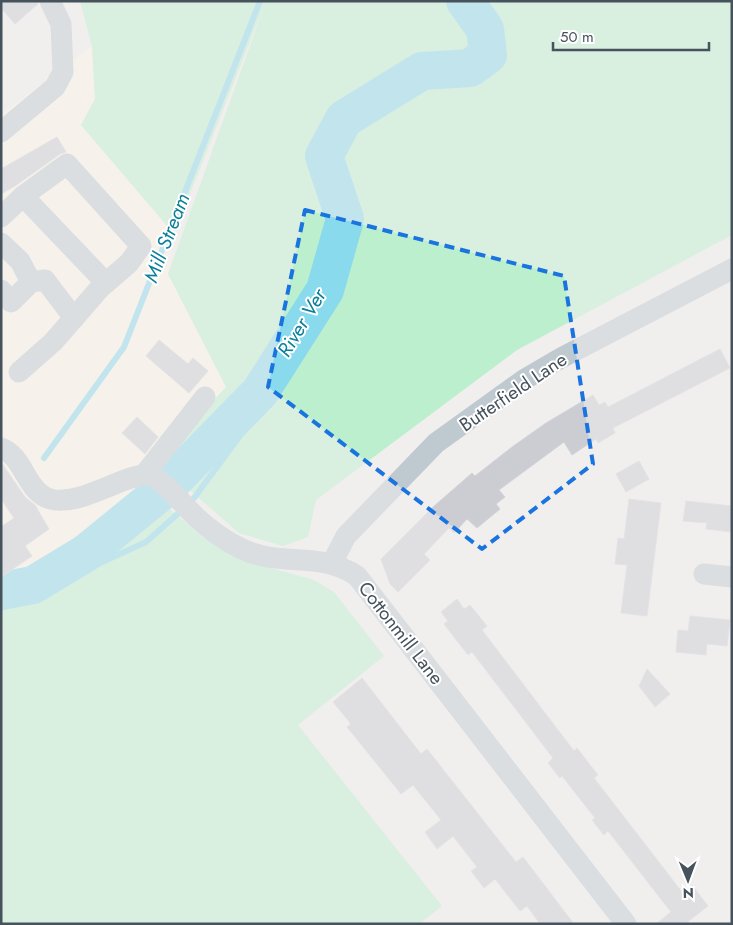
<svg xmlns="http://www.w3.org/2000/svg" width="733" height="925" font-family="Jost,sans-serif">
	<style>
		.commercial { fill: #fcf5e7 }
		.green { fill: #bcefce }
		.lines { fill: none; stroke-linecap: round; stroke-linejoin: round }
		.stream { stroke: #89daec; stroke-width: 6 }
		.river { stroke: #89daec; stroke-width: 38 }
		.building { fill: #cbcdd3; stroke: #d2d4da }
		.minor { stroke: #bec9d0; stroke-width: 21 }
		.marked { fill: none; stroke: #1974e0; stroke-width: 4; stroke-dasharray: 10 6; stroke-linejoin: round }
		.labels { text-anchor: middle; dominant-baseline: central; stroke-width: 4; stroke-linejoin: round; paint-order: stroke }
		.street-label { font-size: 19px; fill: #46525c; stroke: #fff }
		.water-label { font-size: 20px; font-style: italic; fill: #0c809a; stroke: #fff }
	</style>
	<rect width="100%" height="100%" fill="#f1eeee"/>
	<!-- commercial -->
	<polygon class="commercial" points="92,46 95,99 81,125 174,234 168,274 227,387 156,461 143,499 86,547 29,579 1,584 1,115"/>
	<!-- green -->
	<g class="green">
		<polygon points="80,1 732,1 732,235 517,350 316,500 308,537 283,546 239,533 156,461 226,387 168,274 265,4 174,234 81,125 95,99 92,46"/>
		<polygon points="157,498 201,536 257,564 314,580 334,592 384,656 298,725 442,906 419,924 1,924 1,584 30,579 86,547 143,499"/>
	</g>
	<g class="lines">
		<!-- stream -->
		<g class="stream">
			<polyline points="44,458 124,347 260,1"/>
			<polyline points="194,498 242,433 260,392"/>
			<polyline points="1,608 146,542 181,511"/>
		</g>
		<!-- river -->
		<polyline class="river" points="1,591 33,585 86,553 167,487 260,392 325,290 345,219 324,156 344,119 422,71 470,68 488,55 485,29 465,1"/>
	</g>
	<!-- building -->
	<g class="building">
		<polygon points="1,1 38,1 38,4 15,24 1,8"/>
		<polygon points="57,137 66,152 60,154 15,186 1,194 1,169"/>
		<polygon points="159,340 188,364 193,358 208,371 189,393 146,356"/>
		<polygon points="720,349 730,368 613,428 615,433 598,443 596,439 572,455 564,442 499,490 505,497 496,504 500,509 477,528 467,519 454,533 449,528 424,554 430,560 398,592 390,584 381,559 433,507 472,473 475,476 512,447 546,423 593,395 599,405 605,402 608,407"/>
		<polygon points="137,417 158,437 145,454 122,433"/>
		<polygon points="639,461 649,479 626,492 616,474"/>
		<polygon points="1,462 25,497 35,505 49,529 25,546 32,556 1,577 1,527 14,518 1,499"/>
		<polygon points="629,499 661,503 647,616 621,613 627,565 615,564 618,538 624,539"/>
		<polygon points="686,501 732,506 732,532 706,529 707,523 683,521"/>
		<polygon points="457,599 464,609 470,605 487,626 482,630 574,751 577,748 598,775 594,778 682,892 692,885 708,906 685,924 656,924 671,912 608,831 604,835 592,820 595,818 562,776 560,778 548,763 553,758 472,652 468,655 444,624 448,621 441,612"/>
		<polygon points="690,616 730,620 727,646 707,644 706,655 676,652 678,630 688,631"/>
		<polygon points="647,669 670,694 655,707 639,686"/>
		<polygon points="362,678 421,754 427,749 516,862 523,857 574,924 540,924 527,906 520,911 495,879 484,888 471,871 477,867 453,836 437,849 425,832 441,820 413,785 401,794 347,727 351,724 333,702"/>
	</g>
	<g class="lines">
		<!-- minor -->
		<g class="minor">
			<polyline points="1,132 55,87 63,72 61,24 50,1"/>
			<polyline points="23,196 106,283"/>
			<polyline points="1,217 23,196 67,164 141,246 129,263 100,288 74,318"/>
			<polyline points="1,243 20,261 31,282"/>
			<polyline points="1,290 11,302 31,282 45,280 74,318 53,342 19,372"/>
			<path d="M1,448C24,456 26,492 50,499C82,508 132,468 152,476C164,481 186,508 197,518C210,530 224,540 240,548C279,568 319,550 357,576L626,924"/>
			<polyline points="144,475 205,397"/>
			<polyline points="332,563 346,536 436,443 525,379 561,358 732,269"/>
			<polyline points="704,574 732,577"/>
		</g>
	</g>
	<!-- marked area -->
	<path d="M0 0H733V925H0ZM305,210L564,276L593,464L482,549L268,387Z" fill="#f1eeee" fill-opacity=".55" fill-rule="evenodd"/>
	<path class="marked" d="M305,210L564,276L593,464L482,549L268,387Z"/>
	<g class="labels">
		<!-- street labels -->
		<g class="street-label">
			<text transform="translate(513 392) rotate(-34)">Butterfield Lane</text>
			<text transform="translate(401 633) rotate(52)">Cottonmill Lane</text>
		</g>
		<!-- water labels -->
		<g class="water-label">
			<text transform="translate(167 238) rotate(-69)">Mill Stream</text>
			<text transform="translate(302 323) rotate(-59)">River Ver</text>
		</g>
	</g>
	<!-- border -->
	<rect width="733" height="925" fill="none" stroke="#46525c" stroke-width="5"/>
	<!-- north arrow -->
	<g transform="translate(688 880) rotate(179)" stroke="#ffffff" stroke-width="4" paint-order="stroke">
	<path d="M0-4L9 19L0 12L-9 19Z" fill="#46525c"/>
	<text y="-8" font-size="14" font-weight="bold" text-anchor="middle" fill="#46525c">N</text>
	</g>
	<!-- scale -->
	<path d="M553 42v8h156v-8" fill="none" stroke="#46525c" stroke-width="2.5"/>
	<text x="560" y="42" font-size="15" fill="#46525c" stroke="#ffffff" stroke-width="4" paint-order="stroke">50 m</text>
</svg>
